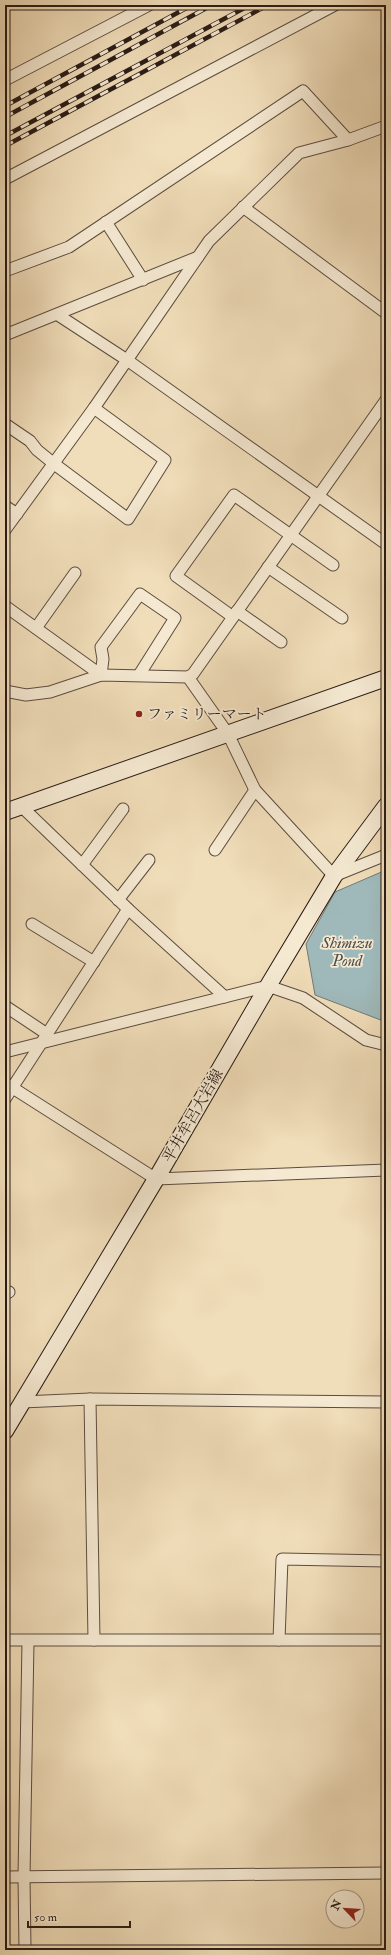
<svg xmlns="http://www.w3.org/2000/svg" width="391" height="1955" font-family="'IM FELL Double Pica','Noto Serif JP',serif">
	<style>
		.water { fill: #9fb9ba; stroke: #707a78 }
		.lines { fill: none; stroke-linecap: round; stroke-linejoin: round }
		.street-casing { stroke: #5c4c3f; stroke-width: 13 }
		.secondary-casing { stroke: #2a1c16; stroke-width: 18 }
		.street { stroke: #f5e9d2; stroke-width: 11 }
		.secondary { stroke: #f5e9d2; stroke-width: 16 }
		.rail-casing { stroke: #2a1c16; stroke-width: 4.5 }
		.rail { stroke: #f5e9d2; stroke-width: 3; stroke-dasharray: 9; stroke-linecap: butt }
		.poi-dot { fill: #8f2418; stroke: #f5e9d2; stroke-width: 1.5 }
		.labels { text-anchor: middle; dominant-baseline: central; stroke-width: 3.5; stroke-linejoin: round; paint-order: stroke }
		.poi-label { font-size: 15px; fill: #2a1c16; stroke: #f5e9d2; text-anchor: start }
		.street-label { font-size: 15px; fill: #2a1c16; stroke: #f5e9d2 }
		.water-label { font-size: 16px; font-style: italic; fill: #4d4b47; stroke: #f5e9d2 }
	</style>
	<rect width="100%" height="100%" fill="#f0ddb9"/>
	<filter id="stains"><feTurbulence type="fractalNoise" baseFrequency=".005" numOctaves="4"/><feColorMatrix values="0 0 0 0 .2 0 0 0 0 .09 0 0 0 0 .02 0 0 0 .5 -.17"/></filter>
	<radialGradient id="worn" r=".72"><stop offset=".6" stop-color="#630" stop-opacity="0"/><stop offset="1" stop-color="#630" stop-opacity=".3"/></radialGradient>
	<!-- water -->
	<polygon class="water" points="386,870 386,1022 315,995 306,944 335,892"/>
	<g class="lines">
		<defs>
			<g id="street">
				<polyline points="5,80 149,5"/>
				<polyline points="5,179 335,5"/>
				<polyline points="243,207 386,313"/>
				<polyline points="106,222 143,280"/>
				<polyline points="5,271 69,247 303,91 348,140"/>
				<polyline points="58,315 127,360 386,544"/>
				<polyline points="5,335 198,257"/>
				<polyline points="5,424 30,441 37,450 53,463 128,519 165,460 94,408"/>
				<polyline points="5,506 17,514"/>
				<polyline points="5,530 94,408 209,241 299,153 348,140 386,126"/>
				<polyline points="268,567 342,618"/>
				<polyline points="5,606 101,675 103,659 101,647 140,594 175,618 139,675"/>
				<polyline points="237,611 281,642"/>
				<polyline points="233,617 176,576 234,495 333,565"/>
				<polyline points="36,628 75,573"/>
				<polyline points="188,677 228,734 255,790 334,876 386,855"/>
				<polyline points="5,691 26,695 50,692 101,675 188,677 193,674 386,400"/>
				<polyline points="21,806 128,909 225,997"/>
				<polyline points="215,850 255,790"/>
				<polyline points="82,865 123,809"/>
				<polyline points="118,900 149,860"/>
				<polyline points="32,924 94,962"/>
				<polyline points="5,1006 47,1034"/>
				<polyline points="5,1052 268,986 303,998 366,1040 386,1045"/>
				<polyline points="5,1083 156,1179 386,1170"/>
				<polyline points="5,1099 128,909"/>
				<polyline points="5,1294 9,1292"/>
				<polyline points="90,1399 94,1640"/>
				<polyline points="22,1402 90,1399 386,1402"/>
				<polyline points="5,1640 386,1640"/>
				<polyline points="279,1640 282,1559 386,1561"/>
				<polyline points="5,1877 386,1873"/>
				<polyline points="25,1950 24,1877 28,1641"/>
			</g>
			<g id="secondary">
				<polyline points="5,812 386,678"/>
				<polyline points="5,1431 156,1179 268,986 334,876 386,806"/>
			</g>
		</defs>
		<!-- street casing -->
		<use href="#street" class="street-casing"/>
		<!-- secondary casing -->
		<use href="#secondary" class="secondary-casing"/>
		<!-- street -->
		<use href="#street" class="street"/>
		<!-- secondary -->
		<use href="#secondary" class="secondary"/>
		<defs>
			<g id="rail">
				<polyline points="5,106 192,5"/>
				<polyline points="5,117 212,5"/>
				<polyline points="5,136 250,5"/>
				<polyline points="5,146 268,5"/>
			</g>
		</defs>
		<!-- rail casing -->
		<use href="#rail" class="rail-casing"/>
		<!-- rail -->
		<use href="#rail" class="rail"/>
	</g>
	<!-- markers -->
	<circle class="poi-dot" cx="139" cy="714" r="4"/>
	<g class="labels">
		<!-- poi labels -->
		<g class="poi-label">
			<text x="147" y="714">ファミリーマート</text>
		</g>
		<!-- street labels -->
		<g class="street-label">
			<text transform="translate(193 1116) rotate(-60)">平井牟呂大岩線</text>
		</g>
		<!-- water labels -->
		<g class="water-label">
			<text x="347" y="943">Shimizu<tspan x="347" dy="18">Pond</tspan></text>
		</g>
	</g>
	<!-- margin -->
	<rect width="391" height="1955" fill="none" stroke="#f0ddb9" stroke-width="20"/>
	<rect x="6" y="6" width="379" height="1943" fill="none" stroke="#2a1c16" stroke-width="2"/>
	<rect x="10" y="10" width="371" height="1935" fill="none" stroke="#2a1c16"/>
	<!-- north arrow -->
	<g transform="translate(345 1909) rotate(295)"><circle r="19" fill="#f5e9d2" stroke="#a49787"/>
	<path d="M0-3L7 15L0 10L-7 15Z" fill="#8f2418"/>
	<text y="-6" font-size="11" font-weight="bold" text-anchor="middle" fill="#2a1c16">N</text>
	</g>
	<!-- scale -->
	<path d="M28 1921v6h102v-6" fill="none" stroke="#2a1c16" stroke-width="2"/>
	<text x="34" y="1921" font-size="12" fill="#2a1c16" stroke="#f5e9d2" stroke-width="3" paint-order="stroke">50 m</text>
	<rect width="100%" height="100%" filter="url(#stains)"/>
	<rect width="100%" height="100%" fill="url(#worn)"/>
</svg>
